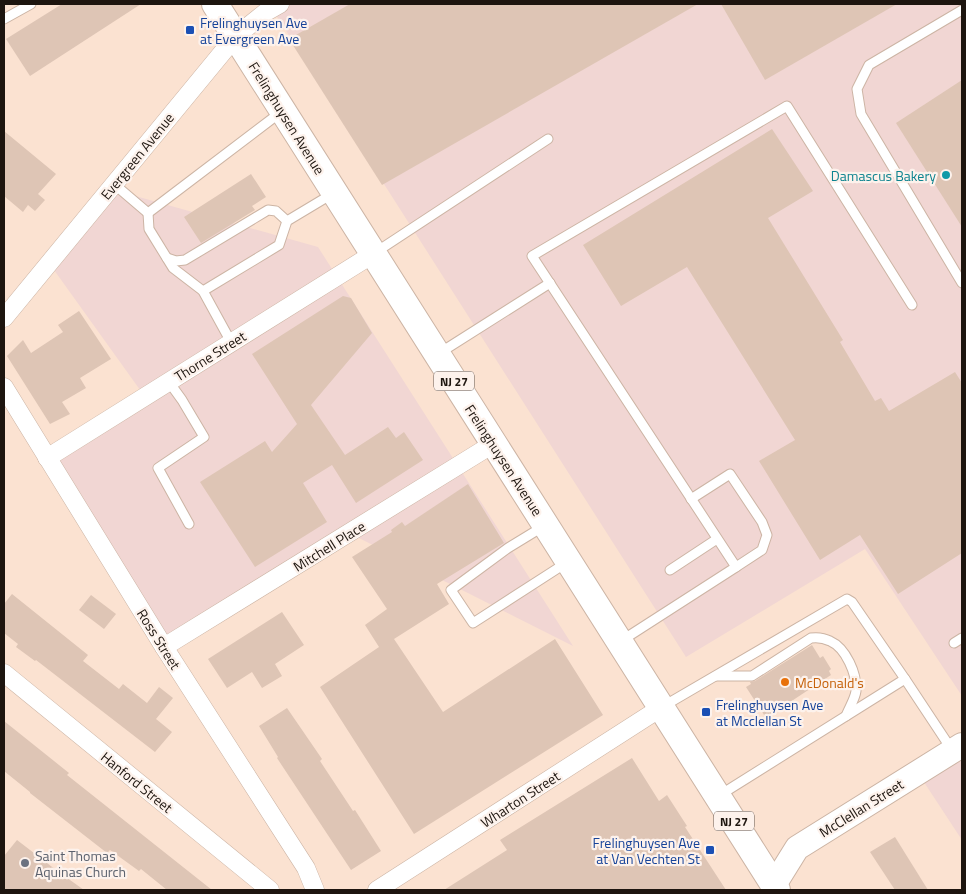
<svg xmlns="http://www.w3.org/2000/svg" width="966" height="894" font-family="'Titillium Web',sans-serif">
	<style>
		.industrial { fill: #f1d6d3 }
		.building { fill: #dec5b5 }
		.lines { fill: none; stroke-linecap: round; stroke-linejoin: round }
		.lane-casing { stroke: #ccb4a4; stroke-width: 11 }
		.street-casing { stroke: #ccb4a4; stroke-width: 19 }
		.secondary-casing { stroke: #ccb4a4; stroke-width: 26 }
		.primary-casing { stroke: #ccb4a4; stroke-width: 28 }
		.lane { stroke: #fff; stroke-width: 9 }
		.street { stroke: #fff; stroke-width: 18 }
		.secondary { stroke: #fff; stroke-width: 24 }
		.primary { stroke: #fff; stroke-width: 26 }
		.transit-dot { fill: #1a4fb4; stroke: #fdf2ec; stroke-width: 2 }
		.culture-dot { fill: #0f9aa8; stroke: #fdf2ec; stroke-width: 2 }
		.food-dot { fill: #e8710a; stroke: #fdf2ec; stroke-width: 2 }
		.worship-dot { fill: #6b7280; stroke: #fdf2ec; stroke-width: 2 }
		.labels { text-anchor: middle; dominant-baseline: central; stroke-width: 4.5; stroke-linejoin: round; paint-order: stroke }
		.shield { fill: #fdf2ec; stroke: #605751; stroke-width: 1 }
		.shield-label { font-size: 12px; font-weight: bold; fill: #1d150f }
		.transit-label { font-size: 14px; fill: #164399; stroke: #fdf2ec; text-anchor: start }
		.street-label { font-size: 14px; fill: #1d150f; stroke: #fdf2ec }
		.culture-label { font-size: 14px; fill: #0d838f; stroke: #fdf2ec; text-anchor: end }
		.food-label { font-size: 14px; fill: #c56008; stroke: #fdf2ec; text-anchor: start }
		.worship-label { font-size: 14px; fill: #5b616d; stroke: #fdf2ec; text-anchor: start }
	</style>
	<rect width="100%" height="100%" fill="#fbe2d1"/>
	<!-- industrial -->
	<g class="industrial">
		<polygon points="269,4 962,4 962,696 865,549 686,657"/>
		<polygon points="114,190 318,247 573,646 351,534 165,655 52,460 148,401 49,263"/>
		<polygon points="962,742 962,840 918,773"/>
	</g>
	<!-- building -->
	<g class="building">
		<polygon points="62,4 141,4 30,76 6,39"/>
		<polygon points="350,4 698,4 382,185 289,39"/>
		<polygon points="721,4 897,4 765,80"/>
		<polygon points="962,80 962,227 896,123"/>
		<polygon points="772,129 813,191 768,218 843,340 840,342 875,401 881,398 889,411 955,372 962,383 962,553 898,594 860,535 820,560 759,461 795,440 687,267 621,306 583,245"/>
		<polygon points="4,131 56,174 38,194 45,200 35,211 28,205 23,212 4,196"/>
		<polygon points="251,174 266,197 252,206 255,210 201,243 184,217"/>
		<polygon points="343,296 351,298 372,333 311,405 345,455 388,427 396,438 404,432 423,460 356,503 332,465 303,483 327,522 255,567 200,482 265,441 272,452 297,424 252,354"/>
		<polygon points="79,311 111,359 80,378 86,388 62,402 70,414 50,424 7,356 23,340 31,353 63,332 58,325"/>
		<polygon points="468,484 504,543 437,584 449,604 394,639 443,712 555,639 603,715 414,834 320,687 379,647 365,625 387,609 352,557 392,532 391,530 402,522 405,526"/>
		<polygon points="12,594 88,655 83,661 119,689 123,684 147,703 159,687 173,698 156,719 172,732 155,752 36,660 35,661 16,647 18,644 4,633 4,604"/>
		<polygon points="91,595 116,614 104,629 79,610"/>
		<polygon points="282,612 304,645 275,664 282,676 262,688 252,672 227,688 208,659"/>
		<polygon points="812,645 820,658 823,656 831,669 829,671 831,675 766,718 746,687 751,684 750,682 755,681"/>
		<polygon points="287,708 322,759 320,761 353,811 355,810 381,851 351,870 277,758 278,757 259,726"/>
		<polygon points="4,721 69,773 67,775 212,890 167,890 141,869 139,871 110,850 107,853 30,793 30,792 4,771"/>
		<polygon points="632,758 659,801 667,795 687,826 685,827 726,890 444,890 507,850 500,840"/>
		<polygon points="895,837 928,890 895,890 870,852"/>
		<polygon points="17,840 56,870 84,890 4,890 4,856"/>
	</g>
	<g class="lines">
		<defs>
			<g id="lane">
				<polyline points="962,10 869,65 857,89 861,114 962,283"/>
				<polyline points="4,19 31,4"/>
				<polyline points="114,184 148,213 281,112"/>
				<polyline points="148,213 149,229 173,268 203,291 231,342"/>
				<polyline points="376,252 548,139"/>
				<polyline points="167,258 176,261 185,260 268,210 276,211 287,221"/>
				<polyline points="203,291 279,245 287,221 332,194"/>
				<polyline points="438,354 550,283"/>
				<polyline points="169,382 182,400 204,437 158,468 189,524"/>
				<polyline points="691,499 730,474 762,522 767,535 762,550 736,567"/>
				<polyline points="544,526 508,548 451,590 473,623 566,563"/>
				<polyline points="670,570 717,539"/>
				<polyline points="621,641 736,567 532,256 787,106 912,305"/>
				<polyline points="954,643 962,638"/>
				<path d="M716,676H752L811,638C818,637 824,638 830,641C846,648 857,674 856,691C855,699 849,708 846,716"/>
				<polyline points="905,679 952,750"/>
				<polyline points="662,707 847,599 852,602 905,679 720,795"/>
			</g>
			<g id="street">
				<polyline points="4,318 236,36 266,12 280,4"/>
				<polyline points="4,387 164,647 306,868 315,890"/>
				<polyline points="47,458 373,254"/>
				<polyline points="164,647 493,444"/>
				<polyline points="4,673 270,890"/>
				<polyline points="377,890 662,707"/>
			</g>
			<polyline id="secondary" points="774,885 797,848 962,745"/>
			<polyline id="primary" points="215,4 777,890"/>
		</defs>
		<!-- lane casing -->
		<use href="#lane" class="lane-casing"/>
		<!-- street casing -->
		<use href="#street" class="street-casing"/>
		<!-- secondary casing -->
		<use href="#secondary" class="secondary-casing"/>
		<!-- primary casing -->
		<use href="#primary" class="primary-casing"/>
		<!-- lane -->
		<use href="#lane" class="lane"/>
		<!-- street -->
		<use href="#street" class="street"/>
		<!-- secondary -->
		<use href="#secondary" class="secondary"/>
		<!-- primary -->
		<use href="#primary" class="primary"/>
	</g>
	<!-- markers -->
	<g class="transit-dot">
		<rect x="185" y="25" width="10" height="10" rx="2.5"/>
		<rect x="701" y="707" width="10" height="10" rx="2.5"/>
		<rect x="705" y="845" width="10" height="10" rx="2.5"/>
	</g>
	<circle class="culture-dot" cx="946" cy="175" r="5"/>
	<circle class="food-dot" cx="785" cy="682" r="5"/>
	<circle class="worship-dot" cx="25" cy="863" r="5"/>
	<g class="labels">
		<!-- shield labels -->
		<g class="shield">
			<rect x="434" y="371.5" width="40" height="19" rx="4"/>
			<rect x="714" y="811.5" width="40" height="19" rx="4"/>
		</g>
		<g class="shield-label">
			<text x="454" y="381">NJ 27</text>
			<text x="734" y="821">NJ 27</text>
		</g>
		<!-- transit labels -->
		<g class="transit-label">
			<text x="200" y="22">Frelinghuysen Ave<tspan x="200" dy="16">at Evergreen Ave</tspan></text>
			<text x="716" y="704">Frelinghuysen Ave<tspan x="716" dy="16">at Mcclellan St</tspan></text>
			<text x="700" y="842" text-anchor="end">Frelinghuysen Ave<tspan x="700" dy="16">at Van Vechten St</tspan></text>
		</g>
		<!-- street labels -->
		<g class="street-label">
			<text transform="translate(287 118) rotate(58)">Frelinghuysen Avenue</text>
			<text transform="translate(137 156) rotate(-51)">Evergreen Avenue</text>
			<text transform="translate(210 356) rotate(-32)">Thorne Street</text>
			<text transform="translate(504 460) rotate(57)">Frelinghuysen Avenue</text>
			<text transform="translate(329 546) rotate(-32)">Mitchell Place</text>
			<text transform="translate(159 639) rotate(58)">Ross Street</text>
			<text transform="translate(137 782) rotate(39)">Hanford Street</text>
			<text transform="translate(520 799) rotate(-33)">Wharton Street</text>
			<text transform="translate(861 808) rotate(-32)">McClellan Street</text>
		</g>
		<!-- culture labels -->
		<g class="culture-label">
			<text x="936" y="175">Damascus Bakery</text>
		</g>
		<!-- food labels -->
		<g class="food-label">
			<text x="795" y="682">McDonald's</text>
		</g>
		<!-- worship labels -->
		<g class="worship-label">
			<text x="35" y="855">Saint Thomas<tspan x="35" dy="16">Aquinas Church</tspan></text>
		</g>
	</g>
	<!-- border -->
	<rect width="966" height="894" fill="none" stroke="#1d150f" stroke-width="10"/>
</svg>
